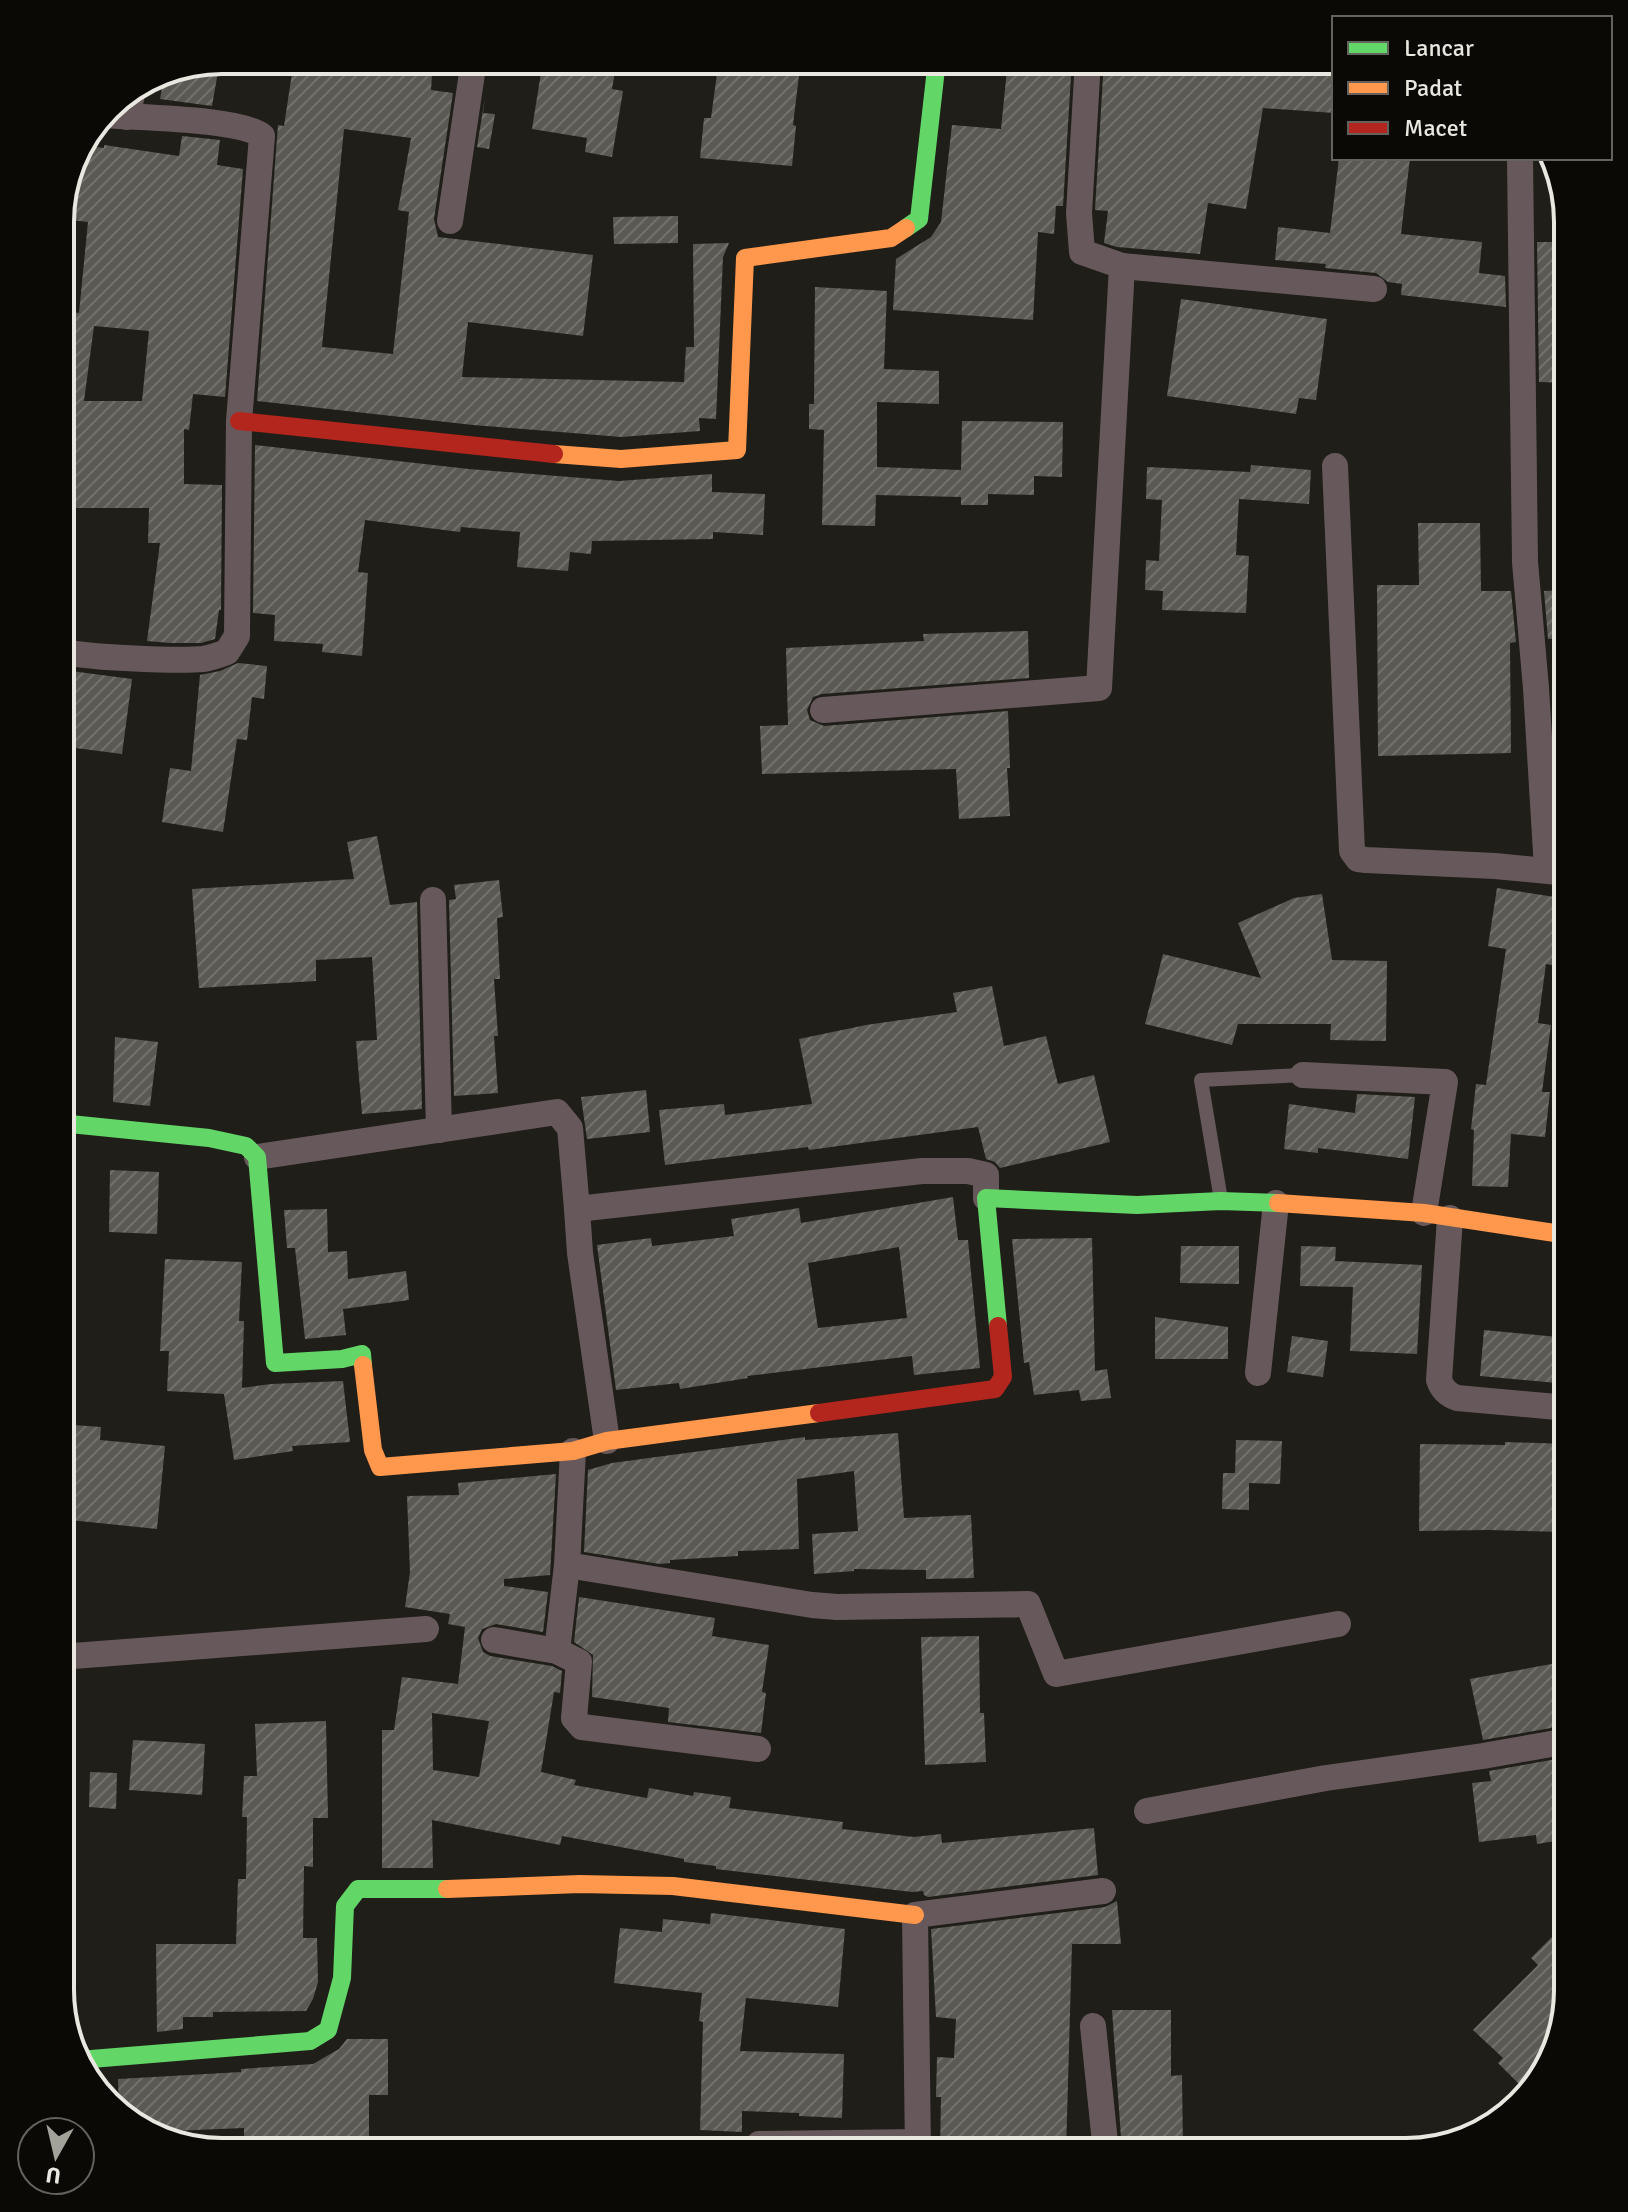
<svg xmlns="http://www.w3.org/2000/svg" width="1628" height="2212" font-family="Signika,sans-serif">
	<style>
		.building { fill: url(#building-hatch); fill-rule: evenodd }
		.lines { fill: none; stroke-linecap: round; stroke-linejoin: round }
		.lane { stroke: #67595b; stroke-width: 14 }
		.street { stroke: #67595b; stroke-width: 26 }
		.fast { stroke: #63d668; stroke-width: 18 }
		.slow { stroke: #ff974d; stroke-width: 18 }
		.jam { stroke: #b3261e; stroke-width: 18 }
		.rim { fill: none; stroke: #e9e7e0; stroke-width: 4 }
	</style>
	<defs>
		<pattern id="building-hatch" width="6" height="6" patternUnits="userSpaceOnUse" patternTransform="scale(2)"><rect width="6" height="6" fill="#5a5954"/><path d="M-1 1l2-2M0 6l6-6M5 7l2-2" fill="none" stroke="#72716c"/></pattern>
	</defs>
	<rect width="100%" height="100%" fill="#1f1e18"/>
	<!-- building -->
	<g class="building">
		<polygon points="220,60 212,106 160,99 165,71"/>
		<path d="M294,60H433L431,90L453,93L434,219L438,237L593,255L583,336L468,322L462,377L684,382L686,347H694L693,244L729,243L723,257L716,419L699,418L700,431L621,437L473,425L257,401L278,125L284,126ZM344,129L411,138L398,210L409,212L393,354L322,347Z"/>
		<polygon points="543,60 617,60 612,89 623,91 612,157 585,152 587,138 532,129"/>
		<polygon points="723,60 772,60 771,72 799,75 793,125 796,126 792,166 700,158 704,118 711,118 718,66 723,66"/>
		<polygon points="1008,60 1067,67 1067,60 1072,60 1063,206 1056,206 1054,234 1038,232 1033,320 893,310 896,259 931,237 941,222 952,125 1001,129"/>
		<polygon points="1104,60 1334,60 1334,113 1263,108 1246,209 1208,203 1200,254 1117,247 1104,243 1108,211 1095,210"/>
		<polygon points="485,97 483,113 495,114 489,149 477,147"/>
		<path d="M182,136L220,140L217,165L243,169L225,397L193,394L189,430L184,429V484L222,485L221,610H219L215,639L201,643H170L147,641L160,543H148L149,508H60V310L79,313L88,222L60,219V211L77,151L81,145L104,148V145L179,156ZM94,326L149,331L142,401H84Z"/>
		<polygon points="1339,158 1410,158 1401,234 1482,242 1479,273 1505,276 1506,307 1401,295 1402,284 1388,282 1376,273 1325,268 1326,264 1275,260 1278,227 1330,233"/>
		<polygon points="678,216 678,243 614,244 613,217"/>
		<polygon points="1537,242 1568,242 1568,383 1539,382"/>
		<polygon points="815,287 887,291 884,369 939,371 939,404 877,402 877,467 961,470 962,421 1063,422 1062,477 1034,476 1034,495 988,494 988,505 961,505 961,497 876,495 875,526 822,525 824,430 809,429 809,404 814,404"/>
		<polygon points="1181,299 1327,319 1316,400 1299,398 1296,414 1167,396"/>
		<polygon points="255,445 469,469 619,481 712,474 712,492 765,494 763,535 713,532 713,539 592,541 591,554 570,552 568,571 517,567 520,532 461,527 460,532 365,520 358,572 368,573 362,656 322,652 323,644 274,641 275,615 253,613"/>
		<polygon points="1251,465 1311,470 1309,504 1239,499 1236,555 1249,556 1246,613 1162,610 1163,591 1145,590 1146,560 1159,561 1162,500 1146,499 1147,467 1250,472"/>
		<polygon points="1418,523 1480,523 1481,591 1511,591 1516,642 1510,643 1511,753 1378,756 1377,585 1419,585"/>
		<polygon points="1568,590 1568,638 1548,639 1544,591"/>
		<polygon points="1028,631 1029,678 822,694 813,697 807,710 810,720 824,726 1008,711 1010,768 1007,768 1010,816 959,819 956,769 762,774 760,726 788,725 786,648 924,641 923,634"/>
		<polygon points="238,663 267,666 264,699 252,697 247,740 237,739 223,832 162,822 170,768 191,771 200,675 220,671"/>
		<polygon points="71,671 132,679 122,754 60,746 60,676 70,677"/>
		<polygon points="377,836 390,905 417,902 422,1109 362,1114 356,1041 377,1040 372,957 316,960 316,981 199,988 192,889 354,879 347,842"/>
		<polygon points="499,880 503,917 497,918 500,979 494,979 498,1036 494,1036 498,1093 454,1096 449,900 456,899 454,885"/>
		<polygon points="1497,888 1568,899 1568,963 1557,966 1546,964 1538,1023 1551,1025 1542,1092 1550,1092 1545,1137 1511,1134 1508,1187 1472,1186 1474,1130 1471,1129 1476,1084 1486,1085 1506,949 1488,946"/>
		<polygon points="1322,894 1332,960 1387,961 1386,1041 1330,1040 1331,1024 1238,1024 1232,1045 1145,1024 1163,954 1261,978 1238,923 1294,898"/>
		<polygon points="992,986 1004,1046 1046,1036 1058,1084 1094,1075 1110,1142 1000,1168 995,1162 986,1159 978,1127 809,1150 808,1147 665,1165 659,1110 724,1104 725,1115 812,1104 799,1039 866,1025 957,1012 953,993"/>
		<polygon points="115,1037 158,1042 150,1106 113,1102"/>
		<polygon points="646,1090 650,1132 587,1139 581,1097"/>
		<polygon points="1357,1094 1415,1097 1408,1159 1318,1148 1318,1153 1284,1149 1289,1104 1355,1113"/>
		<polygon points="110,1170 159,1172 157,1234 109,1232"/>
		<path d="M953,1197L958,1240H968L980,1368L914,1375L912,1356L747,1376L748,1378L680,1389L679,1383L616,1390L597,1245L651,1238L652,1246L734,1236L731,1219L799,1208L801,1223ZM899,1247L907,1318L818,1328L808,1263Z"/>
		<polygon points="327,1209 328,1252 347,1251 348,1279 406,1271 409,1300 343,1309 346,1335 305,1339 295,1248 287,1248 284,1210"/>
		<polygon points="1092,1238 1095,1371 1107,1369 1111,1398 1081,1401 1079,1390 1034,1395 1029,1362 1024,1363 1012,1239"/>
		<polygon points="1181,1246 1239,1246 1239,1284 1180,1283"/>
		<polygon points="1301,1246 1336,1247 1335,1261 1422,1265 1417,1354 1350,1351 1353,1287 1300,1286"/>
		<polygon points="165,1259 242,1262 239,1321 244,1321 242,1388 271,1384 343,1381 350,1442 292,1446 293,1451 234,1460 224,1394 167,1391 169,1351 160,1351"/>
		<polygon points="1155,1317 1228,1327 1228,1359 1155,1359"/>
		<polygon points="1484,1330 1568,1338 1568,1384 1480,1376"/>
		<polygon points="1292,1336 1328,1341 1323,1377 1287,1372"/>
		<polygon points="60,1424 101,1427 100,1440 165,1446 157,1529 60,1519"/>
		<polygon points="898,1433 904,1518 971,1515 974,1578 926,1579 926,1570 854,1569 854,1571 814,1574 812,1534 858,1531 854,1471 797,1479 799,1549 738,1551 738,1556 670,1560 670,1563 660,1564 584,1552 588,1470 612,1463 805,1437 805,1440"/>
		<polygon points="1236,1440 1282,1441 1280,1484 1249,1483 1249,1510 1222,1509 1223,1473 1235,1473"/>
		<polygon points="1505,1442 1568,1444 1566,1532 1488,1530 1419,1531 1420,1444 1505,1445"/>
		<path d="M556,1474L550,1575L504,1579V1586L548,1592L543,1632L496,1624L482,1629L478,1638L483,1652L490,1656L552,1666L562,1671L560,1693L554,1692L541,1772L576,1780L574,1785L647,1798L649,1788L693,1796L694,1792L731,1797L729,1808L843,1822L842,1829L914,1837L941,1834L942,1843L1094,1828L1098,1875L928,1897L924,1895L923,1891L912,1892L716,1869V1866L684,1862V1859L562,1836L560,1845L432,1820L433,1868H382V1730H394L402,1677L458,1684L465,1627L448,1624L450,1614L405,1607L410,1572L407,1496L459,1495L458,1483ZM432,1713L489,1721L479,1777L433,1770Z"/>
		<polygon points="579,1597 715,1618 712,1636 769,1645 762,1692 766,1693 761,1733 668,1722 669,1708 592,1697 593,1655 574,1642"/>
		<polygon points="979,1636 980,1713 984,1713 986,1762 925,1765 921,1637"/>
		<polygon points="1568,1661 1568,1725 1483,1740 1470,1679"/>
		<polygon points="326,1721 328,1818 313,1818 313,1867 304,1866 303,1938 317,1938 318,1982 313,1999 306,2011 213,2012 213,2017 183,2017 183,2029 157,2032 156,1944 236,1944 238,1879 246,1879 247,1817 242,1817 244,1776 257,1776 255,1724"/>
		<polygon points="133,1740 205,1744 202,1795 129,1790"/>
		<polygon points="1568,1757 1568,1839 1537,1844 1536,1835 1479,1842 1472,1783 1491,1781 1489,1771"/>
		<polygon points="90,1772 117,1773 116,1809 89,1807"/>
		<polygon points="1117,1901 1121,1944 1072,1944 1066,2152 940,2152 941,2097 936,2097 937,2057 954,2058 956,2019 936,2017 931,1929 1105,1907"/>
		<polygon points="711,1913 845,1929 838,2007 746,1998 740,2051 844,2054 842,2118 799,2116 799,2113 742,2111 742,2132 700,2130 703,2022 699,2021 702,1993 614,1983 620,1928 662,1932 663,1919 710,1924"/>
		<polygon points="1568,1921 1568,1990 1547,2071 1526,2091 1498,2063 1503,2058 1473,2030 1538,1965 1531,1958"/>
		<polygon points="1112,2010 1171,2010 1171,2076 1182,2075 1183,2152 1122,2152"/>
		<polygon points="347,2039 388,2039 388,2095 369,2095 369,2142 314,2142 314,2139 244,2142 244,2128 148,2132 141,2130 119,2109 118,2079 241,2072 241,2069 313,2064 339,2049"/>
	</g>
	<g class="lines">
		<!-- lane -->
		<polyline class="lane" points="1221,1200 1201,1080 1303,1075"/>
		<!-- street -->
		<g class="street">
			<polyline points="127,117 133,90"/>
			<polyline points="1520,158 1525,562 1536,688 1547,869"/>
			<polyline points="450,221 474,60"/>
			<polyline points="1122,266 1374,289"/>
			<polyline points="1335,466 1352,851 1358,859 1366,860 1495,866 1568,873"/>
			<path d="M60,650C76,658 182,661 203,659C211,658 219,655 227,652L237,636L239,421L262,136C239,118 138,118 104,115"/>
			<polyline points="823,710 1099,688 1122,266 1082,252 1079,213 1088,60"/>
			<polyline points="433,900 439,1130"/>
			<polyline points="1566,979 1568,979"/>
			<polyline points="1303,1075 1445,1082 1424,1213"/>
			<polyline points="257,1157 557,1112 570,1128 577,1209"/>
			<path d="M1450,1218L1439,1380C1442,1389 1448,1395 1457,1398L1568,1408"/>
			<polyline points="1258,1373 1276,1203"/>
			<polyline points="607,1441 580,1253 577,1209 922,1171 968,1171 986,1175 986,1198"/>
			<polyline points="567,1565 812,1605 837,1607 1028,1604 1056,1674 1338,1624"/>
			<polyline points="494,1640 557,1651 579,1662 574,1718 582,1727 758,1749"/>
			<polyline points="557,1651 567,1565 573,1451"/>
			<polyline points="60,1657 426,1629"/>
			<polyline points="1147,1811 1326,1778 1483,1756 1568,1741"/>
			<polyline points="1093,2026 1106,2152"/>
			<polyline points="759,2144 918,2142"/>
			<polyline points="918,2152 915,1915 1103,1891"/>
		</g>
		<!-- fast -->
		<g class="fast">
			<polyline points="906,228 919,219 937,60"/>
			<polyline points="60,1123 209,1138 246,1146 257,1157 275,1363 342,1359 362,1354 363,1365"/>
			<polyline points="998,1326 986,1198 1137,1205 1221,1201 1278,1203"/>
			<polyline points="79,2060 310,2041 328,2030 342,1978 345,1906 358,1889 447,1889"/>
		</g>
		<!-- slow -->
		<g class="slow">
			<polyline points="554,454 621,459 737,450 745,258 891,238 906,228"/>
			<polyline points="1278,1203 1424,1213 1568,1235"/>
			<polyline points="363,1365 373,1450 380,1467 573,1451 607,1441 819,1413"/>
			<polyline points="447,1889 580,1884 673,1886 915,1915"/>
		</g>
		<!-- jam -->
		<g class="jam">
			<polyline points="239,421 554,454"/>
			<polyline points="819,1413 995,1389 1003,1377 998,1326"/>
		</g>
	</g>
	<!-- crop -->
	<path d="M0 0H1628V2212H0ZM222 74H1406A148 148 0 0 1 1554 222V1990A148 148 0 0 1 1406 2138H222A148 148 0 0 1 74 1990V222A148 148 0 0 1 222 74Z" fill="#0a0905" fill-rule="evenodd"/>
	<path class="rim" d="M222 74H1406A148 148 0 0 1 1554 222V1990A148 148 0 0 1 1406 2138H222A148 148 0 0 1 74 1990V222A148 148 0 0 1 222 74Z"/>
	<!-- legend -->
	<rect x="1332" y="16" width="280" height="144" fill="#0a0905" stroke="#63625d" stroke-width="2"/>
	<rect x="1348" y="42" width="40" height="12" fill="#63d668" stroke="#63625d" stroke-width="2"/>
	<text x="1404" y="56" font-size="24" fill="#e9e7e0">Lancar</text>
	<rect x="1348" y="82" width="40" height="12" fill="#ff974d" stroke="#63625d" stroke-width="2"/>
	<text x="1404" y="96" font-size="24" fill="#e9e7e0">Padat</text>
	<rect x="1348" y="122" width="40" height="12" fill="#b3261e" stroke="#63625d" stroke-width="2"/>
	<text x="1404" y="136" font-size="24" fill="#e9e7e0">Macet</text>
	<!-- north arrow -->
	<g transform="translate(56 2156) rotate(188)"><circle r="38" fill="#0a0905" stroke="#63625d" stroke-width="2"/>
	<path d="M0-6L14 30L0 20L-14 30Z" fill="#a2a19a"/>
	<text y="-12" font-size="22" font-weight="bold" text-anchor="middle" fill="#e9e7e0">U</text>
	</g>
</svg>
